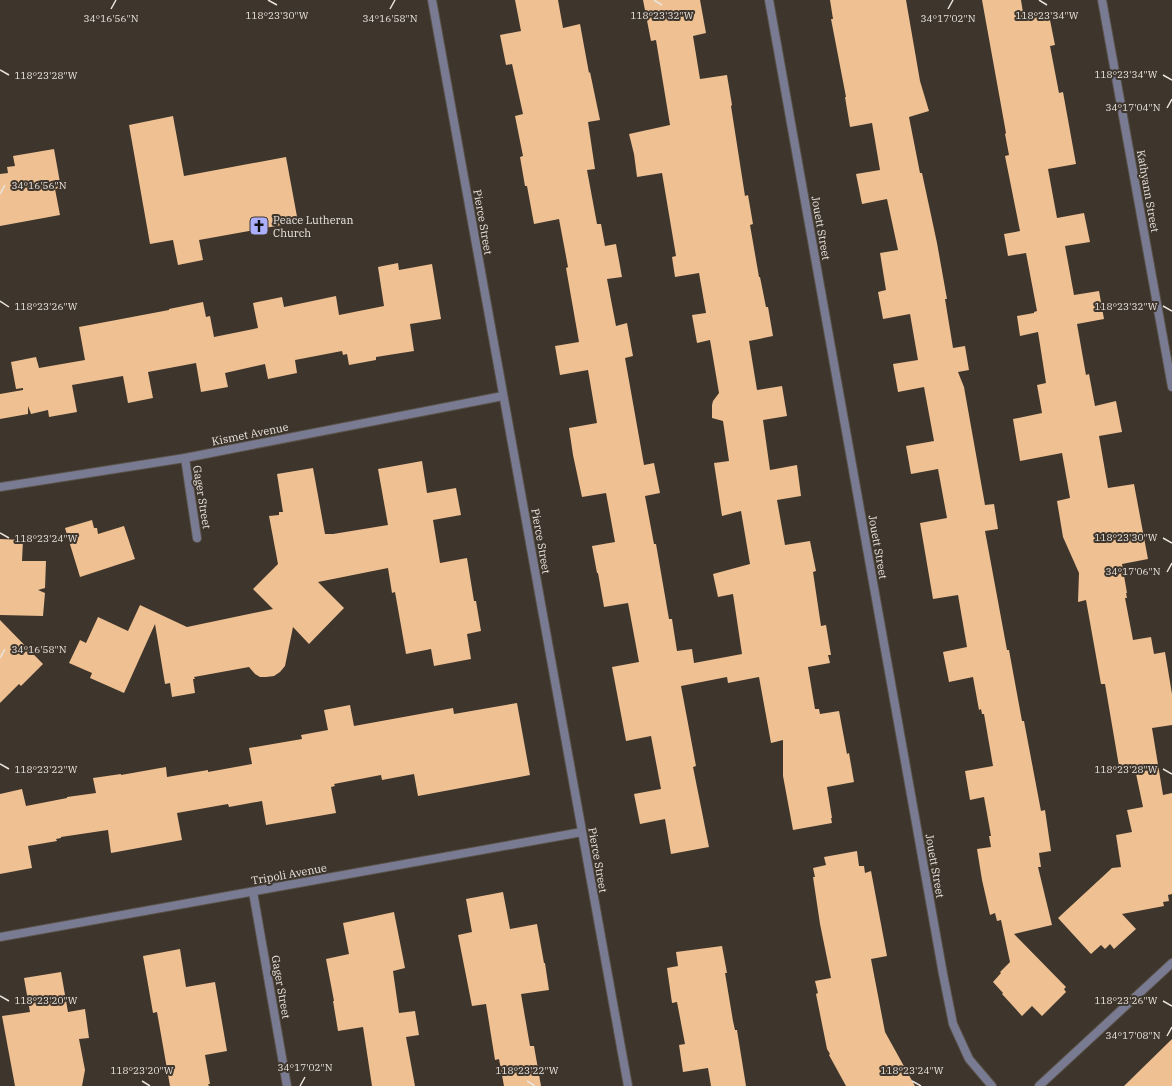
<svg xmlns="http://www.w3.org/2000/svg" width="1172" height="1086" font-family="'IBM Plex Serif',serif">
	<style>
		.building { fill: #efc092 }
		.lines { fill: none; stroke-linecap: round; stroke-linejoin: round }
		.street-casing { stroke: #5a5149; stroke-width: 10 }
		.street { stroke: #797b92; stroke-width: 8 }
		.ticks { fill: none; stroke: #eae4df; stroke-width: 1.5 }
		.labels { text-anchor: middle; dominant-baseline: central; stroke-width: 4; stroke-linejoin: round; paint-order: stroke }
		.street-label { font-size: 11px; fill: #eae4df; stroke: #3e352c }
		.poi-label { font-size: 11px; fill: #eae4df; stroke: #3e352c; text-anchor: start }
		.ticks-label { font-size: 10px; text-anchor: middle; fill: #eae4df; stroke: #3e352c; stroke-width: 4; stroke-linejoin: round; paint-order: stroke }
	</style>
	<rect width="100%" height="100%" fill="#3e352c"/>
	<!-- building -->
	<g class="building">
		<polygon points="515,0 558,0 563,28 580,24 589,73 590,72 600,120 588,122 595,169 587,170 597,224 601,224 605,246 616,244 622,277 607,279 616,326 627,323 633,356 625,358 644,465 654,463 660,493 645,496 654,544 656,544 669,619 672,619 677,651 692,649 694,663 742,654 733,594 718,597 713,574 750,564 741,511 722,516 714,463 729,461 723,421 712,418 712,405 713,401 719,393 710,340 697,343 692,315 706,313 699,273 675,277 672,257 676,256 662,173 637,177 634,154 629,134 670,125 656,40 651,41 643,0 700,0 706,33 693,36 700,79 727,75 732,105 731,106 745,196 748,195 753,224 750,225 759,277 760,277 766,307 768,307 773,336 749,341 757,390 782,386 787,416 763,420 770,470 797,465 801,496 777,500 785,545 810,541 816,571 813,572 821,626 826,625 831,655 828,655 830,663 808,667 815,709 819,709 820,714 839,711 847,754 849,753 854,782 827,787 832,818 831,818 832,823 793,830 783,776 783,740 771,743 759,677 728,683 727,677 681,686 696,766 693,767 709,847 671,854 665,819 640,824 634,794 661,789 651,736 626,741 612,667 639,662 628,603 604,607 598,573 597,573 592,546 615,542 606,493 582,497 573,455 569,428 597,423 588,370 560,375 555,346 579,342 566,268 568,267 559,219 534,224 527,186 525,186 520,157 523,156 515,116 523,114 512,64 506,65 500,35 521,31"/>
		<polygon points="830,0 906,0 920,81 929,111 909,117 920,173 922,173 937,243 947,299 945,299 953,348 965,346 969,370 958,372 964,387 985,505 994,504 998,529 985,531 1007,650 1009,650 1022,721 1024,721 1041,811 1045,810 1051,851 1039,853 1041,867 1038,867 1052,925 1014,934 1066,987 1064,989 1066,992 1042,1016 1032,1006 1022,1016 1002,994 1003,993 993,982 1001,973 1000,972 1010,962 1001,920 997,921 995,913 990,915 982,880 977,849 991,847 989,836 991,836 984,797 970,800 965,771 993,766 984,714 982,714 981,709 979,710 973,677 949,682 943,652 967,647 958,595 933,599 920,523 947,518 938,469 911,474 906,446 934,441 924,387 898,392 893,364 918,360 910,314 883,319 878,292 886,290 880,253 898,250 887,199 862,204 856,174 880,170 872,123 850,127 845,97 846,97 831,19 833,19"/>
		<polygon points="982,0 1021,0 1024,19 1049,15 1055,45 1050,46 1059,93 1063,92 1076,164 1048,169 1057,218 1084,213 1090,242 1065,246 1074,295 1099,291 1104,319 1077,324 1086,375 1089,374 1095,406 1116,401 1122,432 1099,436 1108,488 1134,484 1148,559 1122,564 1127,593 1126,593 1127,598 1125,598 1133,640 1151,637 1154,654 1165,652 1172,694 1172,725 1152,728 1163,795 1172,793 1172,894 1168,895 1169,901 1163,902 1164,906 1122,914 1136,929 1114,949 1110,944 1105,949 1101,945 1091,954 1058,918 1112,868 1121,867 1116,835 1132,832 1127,810 1143,807 1135,769 1120,772 1105,684 1101,684 1086,600 1078,602 1079,573 1063,537 1057,501 1070,498 1062,453 1020,461 1013,419 1042,413 1037,385 1046,383 1038,332 1020,336 1017,316 1034,313 1034,312 1037,311 1026,253 1008,256 1004,234 1020,231 1005,156 1009,155 1005,134 1006,133"/>
		<polygon points="173,116 184,176 286,157 298,222 199,240 203,260 178,265 173,240 150,244 129,125"/>
		<polygon points="54,149 61,188 55,189 60,215 0,226 0,174 8,173 7,167 15,166 13,156"/>
		<polygon points="398,263 399,270 432,264 441,319 410,324 414,351 376,357 376,360 349,365 347,354 343,355 342,351 295,360 297,373 268,379 265,364 225,373 228,387 201,392 196,363 148,372 153,398 128,403 123,376 72,385 77,412 49,417 48,410 31,414 28,406 28,414 0,419 0,394 23,390 23,388 16,389 11,362 36,357 39,368 85,360 79,327 169,310 169,309 203,302 206,317 210,316 214,337 258,328 253,303 282,297 284,307 336,296 339,315 384,306 378,267"/>
		<polygon points="422,461 427,493 456,488 461,515 433,520 440,563 467,558 474,601 476,601 481,631 467,634 471,659 434,666 431,649 406,654 395,592 392,593 388,568 318,582 344,608 309,644 293,627 285,666 280,672 274,676 266,677 260,677 255,674 249,667 194,677 195,679 193,679 195,693 172,697 170,683 165,684 155,624 124,693 90,678 92,673 69,663 80,640 86,643 98,617 128,631 140,605 187,627 273,609 253,589 278,564 269,516 279,515 279,512 283,512 277,474 313,468 325,534 333,534 388,525 378,469"/>
		<polygon points="92,520 94,528 97,528 98,534 124,526 135,559 80,577 65,528"/>
		<polygon points="0,539 23,540 22,561 46,561 45,588 38,590 45,593 43,616 0,615"/>
		<polygon points="0,620 43,664 21,686 19,684 0,703"/>
		<polygon points="517,703 530,775 418,796 414,774 382,780 381,775 334,784 335,786 331,787 336,813 266,825 262,801 229,807 228,804 177,813 182,840 111,853 108,830 61,837 61,838 56,839 57,841 28,846 32,868 0,874 0,794 22,789 26,806 67,798 67,797 96,793 93,778 121,774 121,775 166,767 167,777 208,770 208,772 252,764 249,748 302,739 301,735 328,730 324,710 350,705 354,726 453,708 454,714"/>
		<polygon points="857,851 859,866 864,866 865,873 871,871 887,956 871,959 885,1032 915,1086 846,1086 829,1055 830,1054 827,1049 816,994 818,993 815,981 831,978 820,924 813,877 815,877 813,868 826,865 824,857"/>
		<polygon points="503,892 510,929 537,924 544,963 545,963 549,990 521,994 530,1046 534,1046 541,1086 504,1086 499,1059 495,1060 486,1004 472,1006 458,935 472,932 466,899"/>
		<polygon points="394,912 405,968 393,971 399,1013 415,1011 419,1035 406,1037 415,1086 372,1086 363,1027 338,1031 333,1001 334,1001 326,959 349,954 343,923"/>
		<polygon points="722,946 727,973 725,973 733,1021 735,1030 737,1030 746,1086 711,1086 708,1068 683,1072 679,1045 685,1044 677,1002 672,1003 667,968 678,966 676,952"/>
		<polygon points="180,949 186,987 215,982 227,1051 205,1055 210,1084 208,1084 209,1086 170,1086 157,1012 153,1013 143,956"/>
		<polygon points="61,972 68,1012 85,1009 89,1038 79,1039 85,1070 82,1086 15,1086 2,1016 30,1012 24,978"/>
		<polygon points="1172,1039 1172,1086 1124,1086"/>
	</g>
	<g class="lines">
		<defs>
			<g id="street">
				<polyline points="432,0 628,1086"/>
				<polyline points="769,0 943,974 953,1024 969,1059 992,1086"/>
				<polyline points="1102,0 1172,387"/>
				<polyline points="185,458 197,538"/>
				<polyline points="0,487 185,458 503,396"/>
				<polyline points="253,892 287,1086"/>
				<polyline points="0,937 582,832"/>
				<polyline points="1039,1086 1172,963"/>
			</g>
		</defs>
		<!-- street casing -->
		<use href="#street" class="street-casing"/>
		<!-- street -->
		<use href="#street" class="street"/>
	</g>
	<!-- ticks -->
	<path class="ticks" d="M268,0L277,5M654,0L662,5M1039,0L1047,5M111,9L116,0M390,9L395,0M948,9L953,0M0,70L9,75M1163,75L1172,80M1167,108L1172,99M0,194L5,185M0,301L9,307M1163,306L1172,311M0,533L9,538M1163,538L1172,543M1167,572L1172,563M0,658L5,649M0,764L9,769M1163,769L1172,774M0,996L9,1001M1163,1001L1172,1006M1167,1036L1172,1027M142,1081L150,1086M527,1081L535,1086M912,1081L921,1086M300,1086L305,1077"/>
	<!-- icons -->
	<defs>
		<symbol id="church-square" viewBox="-11 -11 22 22"><rect x="-9" y="-9" width="18" height="18" rx="4" fill="#acaffb" stroke="#3e352c"/><path d="M-1.2-6h2.4v3.5h3.3v2.4h-3.3V6h-2.4V-.1h-3.3v-2.4h3.3Z" fill="#111"/></symbol>
	</defs>
	<g fill-rule="evenodd">
		<use href="#church-square" x="248" y="215" width="22" height="22"/>
	</g>
	<g class="labels">
		<!-- street labels -->
		<g class="street-label">
			<text transform="translate(1148 191) rotate(80)">Kathyann Street</text>
			<text transform="translate(483 222) rotate(80)">Pierce Street</text>
			<text transform="translate(821 228) rotate(80)">Jouett Street</text>
			<text transform="translate(250 434) rotate(-11)">Kismet Avenue</text>
			<text transform="translate(202 497) rotate(81)">Gager Street</text>
			<text transform="translate(541 541) rotate(80)">Pierce Street</text>
			<text transform="translate(878 547) rotate(80)">Jouett Street</text>
			<text transform="translate(598 860) rotate(80)">Pierce Street</text>
			<text transform="translate(935 866) rotate(80)">Jouett Street</text>
			<text transform="translate(289 874) rotate(-10)">Tripoli Avenue</text>
			<text transform="translate(281 987) rotate(80)">Gager Street</text>
		</g>
		<!-- poi labels -->
		<g class="poi-label">
			<text x="273" y="220">Peace Lutheran<tspan x="273" dy="13">Church</tspan></text>
		</g>
	</g>
	<g class="ticks-label">
		<text x="277" y="19">118°23'30"W</text>
		<text x="662" y="19">118°23'32"W</text>
		<text x="1047" y="19">118°23'34"W</text>
		<text x="948" y="22">34°17'02"N</text>
		<text x="111" y="22">34°16'56"N</text>
		<text x="390" y="22">34°16'58"N</text>
		<text x="1126" y="78">118°23'34"W</text>
		<text x="46" y="79">118°23'28"W</text>
		<text x="1133" y="111">34°17'04"N</text>
		<text x="39" y="189">34°16'56"N</text>
		<text x="1126" y="310">118°23'32"W</text>
		<text x="46" y="310">118°23'26"W</text>
		<text x="1126" y="541">118°23'30"W</text>
		<text x="46" y="542">118°23'24"W</text>
		<text x="1133" y="575">34°17'06"N</text>
		<text x="39" y="653">34°16'58"N</text>
		<text x="1126" y="773">118°23'28"W</text>
		<text x="46" y="773">118°23'22"W</text>
		<text x="1126" y="1004">118°23'26"W</text>
		<text x="46" y="1004">118°23'20"W</text>
		<text x="1133" y="1039">34°17'08"N</text>
		<text x="305" y="1071">34°17'02"N</text>
		<text x="142" y="1074">118°23'20"W</text>
		<text x="527" y="1074">118°23'22"W</text>
		<text x="912" y="1074">118°23'24"W</text>
	</g>
</svg>
